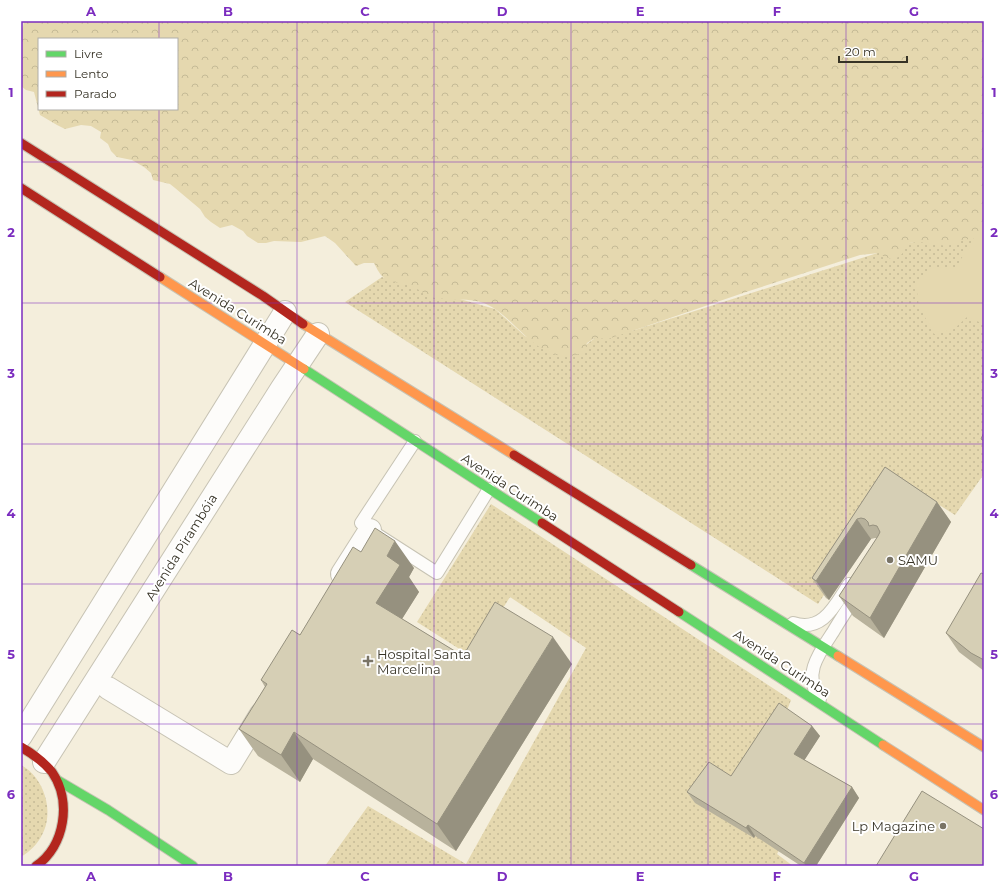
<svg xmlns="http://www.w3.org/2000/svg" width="1005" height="887" font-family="Montserrat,sans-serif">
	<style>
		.green { fill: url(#green-dots) }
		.forest { fill: url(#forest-crowns); fill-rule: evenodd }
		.pitch { fill: #e5d8af }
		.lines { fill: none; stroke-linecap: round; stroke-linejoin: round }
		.lane-casing { stroke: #c7c3b4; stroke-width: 14 }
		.street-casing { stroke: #c7c3b4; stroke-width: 24 }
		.fast-casing { stroke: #c7c3b4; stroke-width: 11 }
		.slow-casing { stroke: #c7c3b4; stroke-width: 11 }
		.jam-casing { stroke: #c7c3b4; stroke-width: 11 }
		.lane { stroke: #fdfcfa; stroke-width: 12 }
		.street { stroke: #fdfcfa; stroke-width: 22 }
		.fast { stroke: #63d668; stroke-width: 9 }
		.slow { stroke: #ff974d; stroke-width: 9 }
		.jam { stroke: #b3261e; stroke-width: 9 }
		.wall { fill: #b8b29c }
		.shaded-wall { fill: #96917f }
		.building { fill: #d6cfb5; stroke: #96917f }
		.grid { fill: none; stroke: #7b2cbf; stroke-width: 1; stroke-opacity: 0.55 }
		.poi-dot { fill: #797466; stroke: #fff; stroke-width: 1.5 }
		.labels { text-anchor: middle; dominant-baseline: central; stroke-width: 4; stroke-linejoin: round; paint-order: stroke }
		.street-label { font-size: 13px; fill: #373326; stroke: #fff }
		.poi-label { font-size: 13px; fill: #373326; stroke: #fff; text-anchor: start }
		.neatline { fill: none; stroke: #7b2cbf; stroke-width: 1.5 }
		.grid-label { font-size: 13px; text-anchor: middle; font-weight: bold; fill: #7b2cbf }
	</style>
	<defs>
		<pattern id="green-dots" width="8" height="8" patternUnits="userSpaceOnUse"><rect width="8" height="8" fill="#e5d8af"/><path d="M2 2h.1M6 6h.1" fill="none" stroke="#c5ba96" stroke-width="1.8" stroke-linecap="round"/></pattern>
		<pattern id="forest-crowns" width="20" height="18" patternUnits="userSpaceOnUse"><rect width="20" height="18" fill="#e5d8af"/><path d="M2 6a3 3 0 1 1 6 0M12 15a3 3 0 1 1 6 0" fill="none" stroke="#c5ba96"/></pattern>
	</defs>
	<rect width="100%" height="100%" fill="#f4eedc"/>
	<!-- green -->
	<g class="green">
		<polygon points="984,229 984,474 955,515 900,480 818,604 345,302 382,277 495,309 525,336 571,356 595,338 635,330 909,243"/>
		<polygon points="491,504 791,700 786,713 763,823 787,836 777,854 793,866 325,866 368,806 466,864 586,648 510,597 472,657 417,622"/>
		<path d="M21,765C44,777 55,812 42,835C37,845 30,851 21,857Z"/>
	</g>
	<!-- forest -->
	<path class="forest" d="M24,21H984V237L963,240L947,246L919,242L909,243L902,254L894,260L885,257L879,253L860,255L749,291L635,330L608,339L595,338L587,343L584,352C580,353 575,356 570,356C533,358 515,316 484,303C471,298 449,300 435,298C426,296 419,289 411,286C402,282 389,283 382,276C379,273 376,267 374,263H364L356,266L335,243L325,236L301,242L274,241L266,243H258L247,236L243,231L232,225L220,228L211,222L205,217L200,209L175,188L170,184L153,180L151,173L144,167L132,160L117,157L111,151L108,144L100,138L101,132L91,126L81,125L65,129L57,125L40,115L34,92L26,90L21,86V31L23,27ZM39,39H177V109H39Z"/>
	<!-- pitch -->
	<polygon class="pitch" points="978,231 984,231 984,324 967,317 954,329 934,334 919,306 916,284 932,267 955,269"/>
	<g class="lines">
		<defs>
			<g id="lane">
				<polyline points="415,441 361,523 370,530 437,573 489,489"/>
				<path d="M793,623C823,633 835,605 849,584"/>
				<path d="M820,699C802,675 819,653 833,632C840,620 848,608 856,596"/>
			</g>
			<g id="street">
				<polyline points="342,574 370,530"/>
				<polyline points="108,688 231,763 261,714"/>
				<polyline points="21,736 285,312"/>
				<polyline points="44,762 282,388 318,334"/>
			</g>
			<g id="fast">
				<polyline points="304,369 542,523"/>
				<polyline points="691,565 838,656"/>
				<polyline points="679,612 883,745"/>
				<polyline points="57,780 108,810 193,866"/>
			</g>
			<g id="slow">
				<polyline points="160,277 304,369"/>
				<polyline points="303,324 514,455"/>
				<polyline points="838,656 984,747"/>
				<polyline points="883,745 984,810"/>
			</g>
			<g id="jam">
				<polyline points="21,143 263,296 303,324"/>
				<polyline points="21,188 160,277"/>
				<polyline points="514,455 691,565"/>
				<polyline points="542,523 679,612"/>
				<path d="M21,747C33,754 43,761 52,772C72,801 65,846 36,866"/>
			</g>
		</defs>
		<!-- lane casing -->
		<use href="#lane" class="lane-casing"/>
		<!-- street casing -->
		<use href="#street" class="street-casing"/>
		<!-- fast casing -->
		<use href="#fast" class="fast-casing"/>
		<!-- slow casing -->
		<use href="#slow" class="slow-casing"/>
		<!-- jam casing -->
		<use href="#jam" class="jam-casing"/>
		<!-- lane -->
		<use href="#lane" class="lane"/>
		<!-- street -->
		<use href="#street" class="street"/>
		<!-- fast -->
		<use href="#fast" class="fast"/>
		<!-- slow -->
		<use href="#slow" class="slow"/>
		<!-- jam -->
		<use href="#jam" class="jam"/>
	</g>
	<!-- wall -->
	<g class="wall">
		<polygon points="885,467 937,502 951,522 884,638 853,616 839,596 877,538 875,538 871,539 829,600 826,598 812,578"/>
		<polygon points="361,552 414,568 409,577 419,592 402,619 463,656 572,664 456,851 313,759 300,782 258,756 239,729 265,687 261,680 300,635"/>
		<polygon points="984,574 984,671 959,652 946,633"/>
		<polygon points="812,726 820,736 804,760 852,787 859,798 816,866 801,866 755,836 754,838 695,803 687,792 731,776"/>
	</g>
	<!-- shaded-wall -->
	<g class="shaded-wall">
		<polygon points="937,502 951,522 884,638 870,618"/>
		<polygon points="857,519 871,539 829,600 816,581"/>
		<polygon points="395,541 414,568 409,577 419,592 395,630 376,603 387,556"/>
		<polygon points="553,637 572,664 456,851 437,824"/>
		<polygon points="812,726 820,736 802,764 794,754"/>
		<polygon points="294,732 313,759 300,782 281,755"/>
		<polygon points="852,787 859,798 816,866 806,866 804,863"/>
		<polygon points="748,825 755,836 754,838 746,828"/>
	</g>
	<!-- building -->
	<g class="building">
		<polygon points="984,432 984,441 981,439"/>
		<polygon points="885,467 937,502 870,618 839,596 878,536 880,532 877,526 873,525 869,526 868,522 865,519 861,518 857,519 816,581 812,578"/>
		<polygon points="375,528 395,541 387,556 400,565 376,603 463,656 495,602 553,637 437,824 294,732 281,755 239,729 267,684 261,680 292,630 300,635 353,547 361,552"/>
		<polygon points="981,573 984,574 984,660 971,653 946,633"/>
		<polygon points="779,703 812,726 794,754 852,787 804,863 748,825 746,828 687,792 709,762 731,776"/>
		<polygon points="922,791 984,829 984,866 876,866"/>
	</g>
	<!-- grid -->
	<path class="grid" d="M159,21V39M297,21V866M434,21V866M571,21V866M708,21V866M846,21V866M159,109V866M21,162H984M21,303H984M21,444H984M21,584H984M21,724H984"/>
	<!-- markers -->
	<g class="poi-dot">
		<circle cx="890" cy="560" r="4"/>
		<path d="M366 655h4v4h4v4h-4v4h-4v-4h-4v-4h4z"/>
		<circle cx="943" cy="826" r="4"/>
	</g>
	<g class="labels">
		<!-- street labels -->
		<g class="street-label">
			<text transform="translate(238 311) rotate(32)">Avenida Curimba</text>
			<text transform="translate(510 487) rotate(33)">Avenida Curimba</text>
			<text transform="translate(181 547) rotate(-58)">Avenida Pirambóia</text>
			<text transform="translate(782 663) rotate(33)">Avenida Curimba</text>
		</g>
		<!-- poi labels -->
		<g class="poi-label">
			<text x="898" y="560">SAMU</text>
			<text x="377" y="654">Hospital Santa<tspan x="377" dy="15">Marcelina</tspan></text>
			<text x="935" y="826" text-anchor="end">Lp Magazine</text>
		</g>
	</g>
	<!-- border -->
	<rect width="1005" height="887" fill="none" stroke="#ffffff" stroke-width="44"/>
	<!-- legend -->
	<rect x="38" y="38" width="140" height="72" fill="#ffffff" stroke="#afada8"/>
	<rect x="46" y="51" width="20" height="6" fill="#63d668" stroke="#afada8"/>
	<text x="74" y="58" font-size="12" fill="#373326">Livre</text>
	<rect x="46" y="71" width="20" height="6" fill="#ff974d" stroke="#afada8"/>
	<text x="74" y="78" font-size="12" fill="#373326">Lento</text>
	<rect x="46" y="91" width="20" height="6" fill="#b3261e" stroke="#afada8"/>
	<text x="74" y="98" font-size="12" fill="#373326">Parado</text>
	<!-- scale -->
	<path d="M839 56v6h68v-6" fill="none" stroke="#373326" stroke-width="2"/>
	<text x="845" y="56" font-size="12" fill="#373326" stroke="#ffffff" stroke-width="3" paint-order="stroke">20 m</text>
	<rect x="22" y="22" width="961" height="843" class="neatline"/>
	<g class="grid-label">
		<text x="91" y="16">A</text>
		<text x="228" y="16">B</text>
		<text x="365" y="16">C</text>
		<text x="502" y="16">D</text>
		<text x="640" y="16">E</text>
		<text x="777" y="16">F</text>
		<text x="914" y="16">G</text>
		<text x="11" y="97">1</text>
		<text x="994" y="97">1</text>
		<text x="11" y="237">2</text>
		<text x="994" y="237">2</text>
		<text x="11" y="378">3</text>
		<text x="994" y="378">3</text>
		<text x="11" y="518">4</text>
		<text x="994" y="518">4</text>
		<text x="11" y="659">5</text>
		<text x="994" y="659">5</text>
		<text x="11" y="799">6</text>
		<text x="994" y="799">6</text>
		<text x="91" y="881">A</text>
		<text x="228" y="881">B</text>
		<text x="365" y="881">C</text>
		<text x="502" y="881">D</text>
		<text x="640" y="881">E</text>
		<text x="777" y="881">F</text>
		<text x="914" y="881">G</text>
	</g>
</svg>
